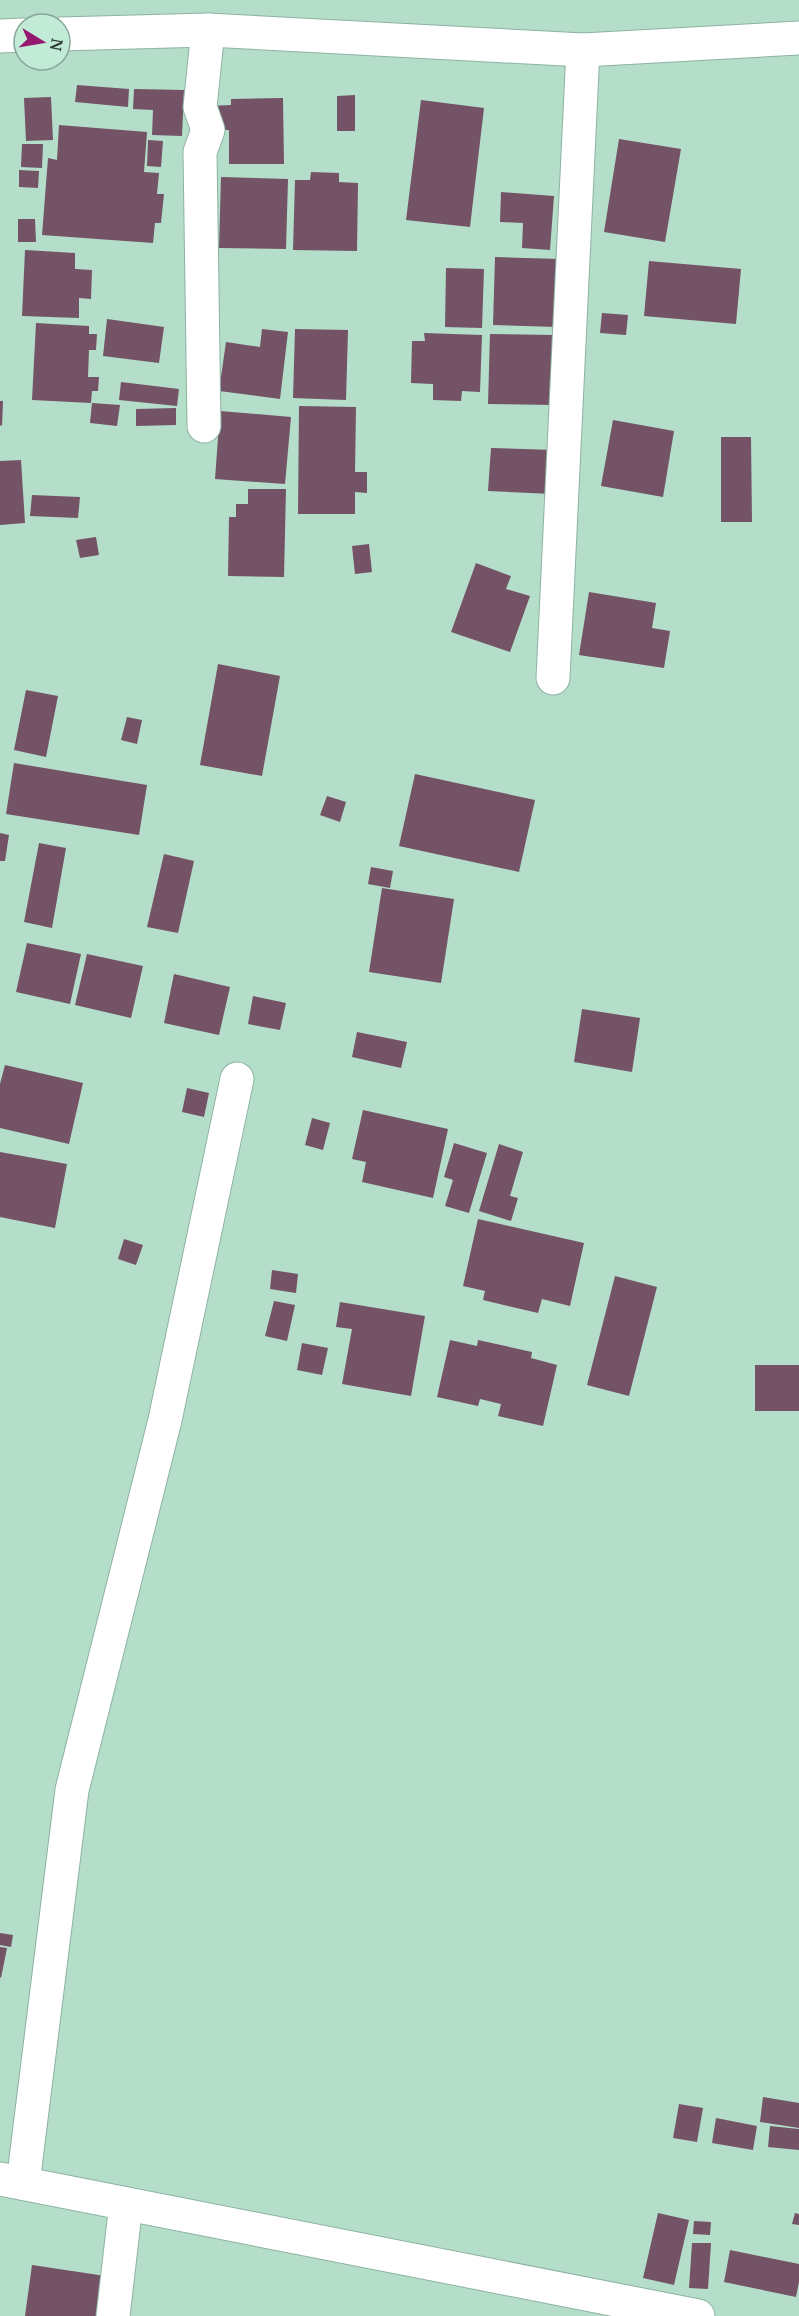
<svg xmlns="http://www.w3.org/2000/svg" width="799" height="2316" font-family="'PT Serif',serif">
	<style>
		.building { fill: #735365 }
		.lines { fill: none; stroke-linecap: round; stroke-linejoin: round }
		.minor-casing { stroke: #8cb3a1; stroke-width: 35 }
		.tertiary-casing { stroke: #8cb3a1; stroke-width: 35 }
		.minor { stroke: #fff; stroke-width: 33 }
		.tertiary { stroke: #fff; stroke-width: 33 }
	</style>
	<rect width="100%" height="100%" fill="#b5deca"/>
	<!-- building -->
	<g class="building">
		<polygon points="77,85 129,89 128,107 75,102"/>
		<polygon points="134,89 184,90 182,136 152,135 153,110 133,109"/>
		<polygon points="355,95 355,131 337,131 337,96"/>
		<polygon points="51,97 53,140 26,141 24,98"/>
		<polygon points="283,98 284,164 229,164 229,130 210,130 209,106 231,105 231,99"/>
		<polygon points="421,100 484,108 470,227 406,220"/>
		<polygon points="59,125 147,132 144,172 159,173 157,194 164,194 161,223 155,223 153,243 42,235 48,158 57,160"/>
		<polygon points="619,139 681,149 665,242 604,232"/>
		<polygon points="148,140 163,141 161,167 147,166"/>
		<polygon points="22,144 43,144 42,168 21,167"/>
		<polygon points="19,170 39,171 38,188 19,187"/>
		<polygon points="311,172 339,173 339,182 358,183 357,251 293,250 295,180 310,180"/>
		<polygon points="221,177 288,179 286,249 219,248"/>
		<polygon points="501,192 554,196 550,250 522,248 523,223 500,222"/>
		<polygon points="18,219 35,219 36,242 18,242"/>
		<polygon points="25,250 75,253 75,269 92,270 91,299 79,298 79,318 22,316"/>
		<polygon points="495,257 560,259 557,327 493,325"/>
		<polygon points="649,261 741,269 736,324 644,316"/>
		<polygon points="446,268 484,269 482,328 445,327"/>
		<polygon points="602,313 628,315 626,335 600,333"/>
		<polygon points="107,319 164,327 159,363 103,356"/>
		<polygon points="36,323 89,326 89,334 97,334 96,350 89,350 88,377 99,377 98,391 92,391 91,403 32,400"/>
		<polygon points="262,329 288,332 280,399 219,391 226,342 260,347"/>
		<polygon points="295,329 348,330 346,400 293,398"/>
		<polygon points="424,333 482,335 480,392 462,391 461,401 433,400 433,384 411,383 412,341 425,341"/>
		<polygon points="490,334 554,335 552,405 488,404"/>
		<polygon points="121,382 179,389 177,406 119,400"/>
		<polygon points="0,401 3,401 2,426 0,425"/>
		<polygon points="92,403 120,405 117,426 90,423"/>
		<polygon points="299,406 356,407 355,472 367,472 367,493 355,492 355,514 298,514"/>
		<polygon points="176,408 176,425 136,426 136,409"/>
		<polygon points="220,411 291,417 285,484 215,479"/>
		<polygon points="613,420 674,431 663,497 601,486"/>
		<polygon points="721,437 751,437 752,522 721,522"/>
		<polygon points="491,448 554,450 552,494 488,491"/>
		<polygon points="21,460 25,523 0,525 0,461"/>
		<polygon points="248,489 286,489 284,577 228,576 229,517 236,517 236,504 248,504"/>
		<polygon points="32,495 80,497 78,518 30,516"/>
		<polygon points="96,537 99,555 80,558 76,540"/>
		<polygon points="369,544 372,572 355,574 352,546"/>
		<polygon points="476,563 511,576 506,589 530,596 510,652 451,632"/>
		<polygon points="589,592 656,603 652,628 670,631 664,668 579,655"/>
		<polygon points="218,664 280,676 262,776 200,765"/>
		<polygon points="26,690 58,696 46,757 14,750"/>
		<polygon points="127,717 142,720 137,744 121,740"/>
		<polygon points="14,763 147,785 139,835 6,814"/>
		<polygon points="415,774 535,800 519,872 399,846"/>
		<polygon points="327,796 346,802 340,822 320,815"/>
		<polygon points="0,833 9,835 5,861 0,861"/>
		<polygon points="39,843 66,848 52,928 24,922"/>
		<polygon points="164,854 194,861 178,933 147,927"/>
		<polygon points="371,867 393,871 390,888 368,884"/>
		<polygon points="382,888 454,899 441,983 369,972"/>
		<polygon points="27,943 81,954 70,1004 16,992"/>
		<polygon points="87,954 143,966 131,1018 75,1005"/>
		<polygon points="174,974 230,987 219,1035 164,1023"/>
		<polygon points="253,996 286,1003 280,1030 248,1024"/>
		<polygon points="582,1009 640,1018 632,1072 574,1062"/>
		<polygon points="357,1032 407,1042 401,1068 352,1057"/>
		<polygon points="5,1065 83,1083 69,1144 0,1128 0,1084"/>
		<polygon points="187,1088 209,1093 204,1117 182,1112"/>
		<polygon points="363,1110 448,1129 433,1198 362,1182 366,1162 352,1159"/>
		<polygon points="312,1118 330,1123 323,1150 305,1145"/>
		<polygon points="454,1143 487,1153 469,1213 445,1206 453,1180 444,1177"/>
		<polygon points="499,1144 523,1152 510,1196 518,1198 511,1221 479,1211"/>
		<polygon points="0,1152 67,1164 55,1228 0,1217"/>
		<polygon points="478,1219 584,1243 570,1306 542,1299 538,1313 483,1300 485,1291 463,1286"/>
		<polygon points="124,1239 143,1245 136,1265 118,1259"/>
		<polygon points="272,1270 298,1274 296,1293 270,1289"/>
		<polygon points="615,1276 657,1287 629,1396 587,1385"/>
		<polygon points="274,1301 295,1305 287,1341 265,1336"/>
		<polygon points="340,1302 425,1316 411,1396 342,1384 352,1329 336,1327"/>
		<polygon points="450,1340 477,1346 478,1340 532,1352 531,1358 557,1365 543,1426 498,1416 501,1404 480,1399 478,1406 437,1397"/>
		<polygon points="302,1343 328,1348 322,1375 297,1370"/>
		<rect x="755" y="1365" width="44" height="46"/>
		<polygon points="0,1933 13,1935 11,1947 0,1945"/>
		<polygon points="0,1947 7,1948 1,1978 0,1977"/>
		<polygon points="763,2097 799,2103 799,2128 760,2122"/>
		<polygon points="679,2104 703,2108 697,2142 673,2138"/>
		<polygon points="716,2118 757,2126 753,2150 712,2143"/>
		<polygon points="770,2126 799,2129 799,2150 768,2147"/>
		<polygon points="658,2213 689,2220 674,2285 643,2278"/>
		<polygon points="795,2213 799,2214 799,2225 792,2224"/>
		<polygon points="694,2221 711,2222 710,2235 693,2234"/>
		<polygon points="692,2243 711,2243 708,2289 689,2288"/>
		<polygon points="730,2250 799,2264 799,2282 796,2297 724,2282"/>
		<polygon points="32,2265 112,2277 106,2316 25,2316"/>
	</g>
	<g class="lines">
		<defs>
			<g id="minor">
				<polyline points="60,34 208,30 583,50 799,38"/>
				<polyline points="0,36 24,35"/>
				<polyline points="204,426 200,152 208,130 200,107 208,30"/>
				<polyline points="553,678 583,50"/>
				<polyline points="23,2183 72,1790 165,1420 237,1079"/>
				<polyline points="113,2316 126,2204"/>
			</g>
			<polyline id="tertiary" points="0,2179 698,2316"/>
		</defs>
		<!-- minor casing -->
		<use href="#minor" class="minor-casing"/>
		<!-- tertiary casing -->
		<use href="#tertiary" class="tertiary-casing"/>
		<!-- minor -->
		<use href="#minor" class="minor"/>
		<!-- tertiary -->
		<use href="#tertiary" class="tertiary"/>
	</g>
	<!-- north arrow -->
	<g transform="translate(42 42) rotate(101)"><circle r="28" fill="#c2ebd7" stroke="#87a697" stroke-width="1.5"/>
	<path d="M0-4.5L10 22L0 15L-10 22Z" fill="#971870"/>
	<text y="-9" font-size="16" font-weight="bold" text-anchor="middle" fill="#2e3e37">N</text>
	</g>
</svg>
